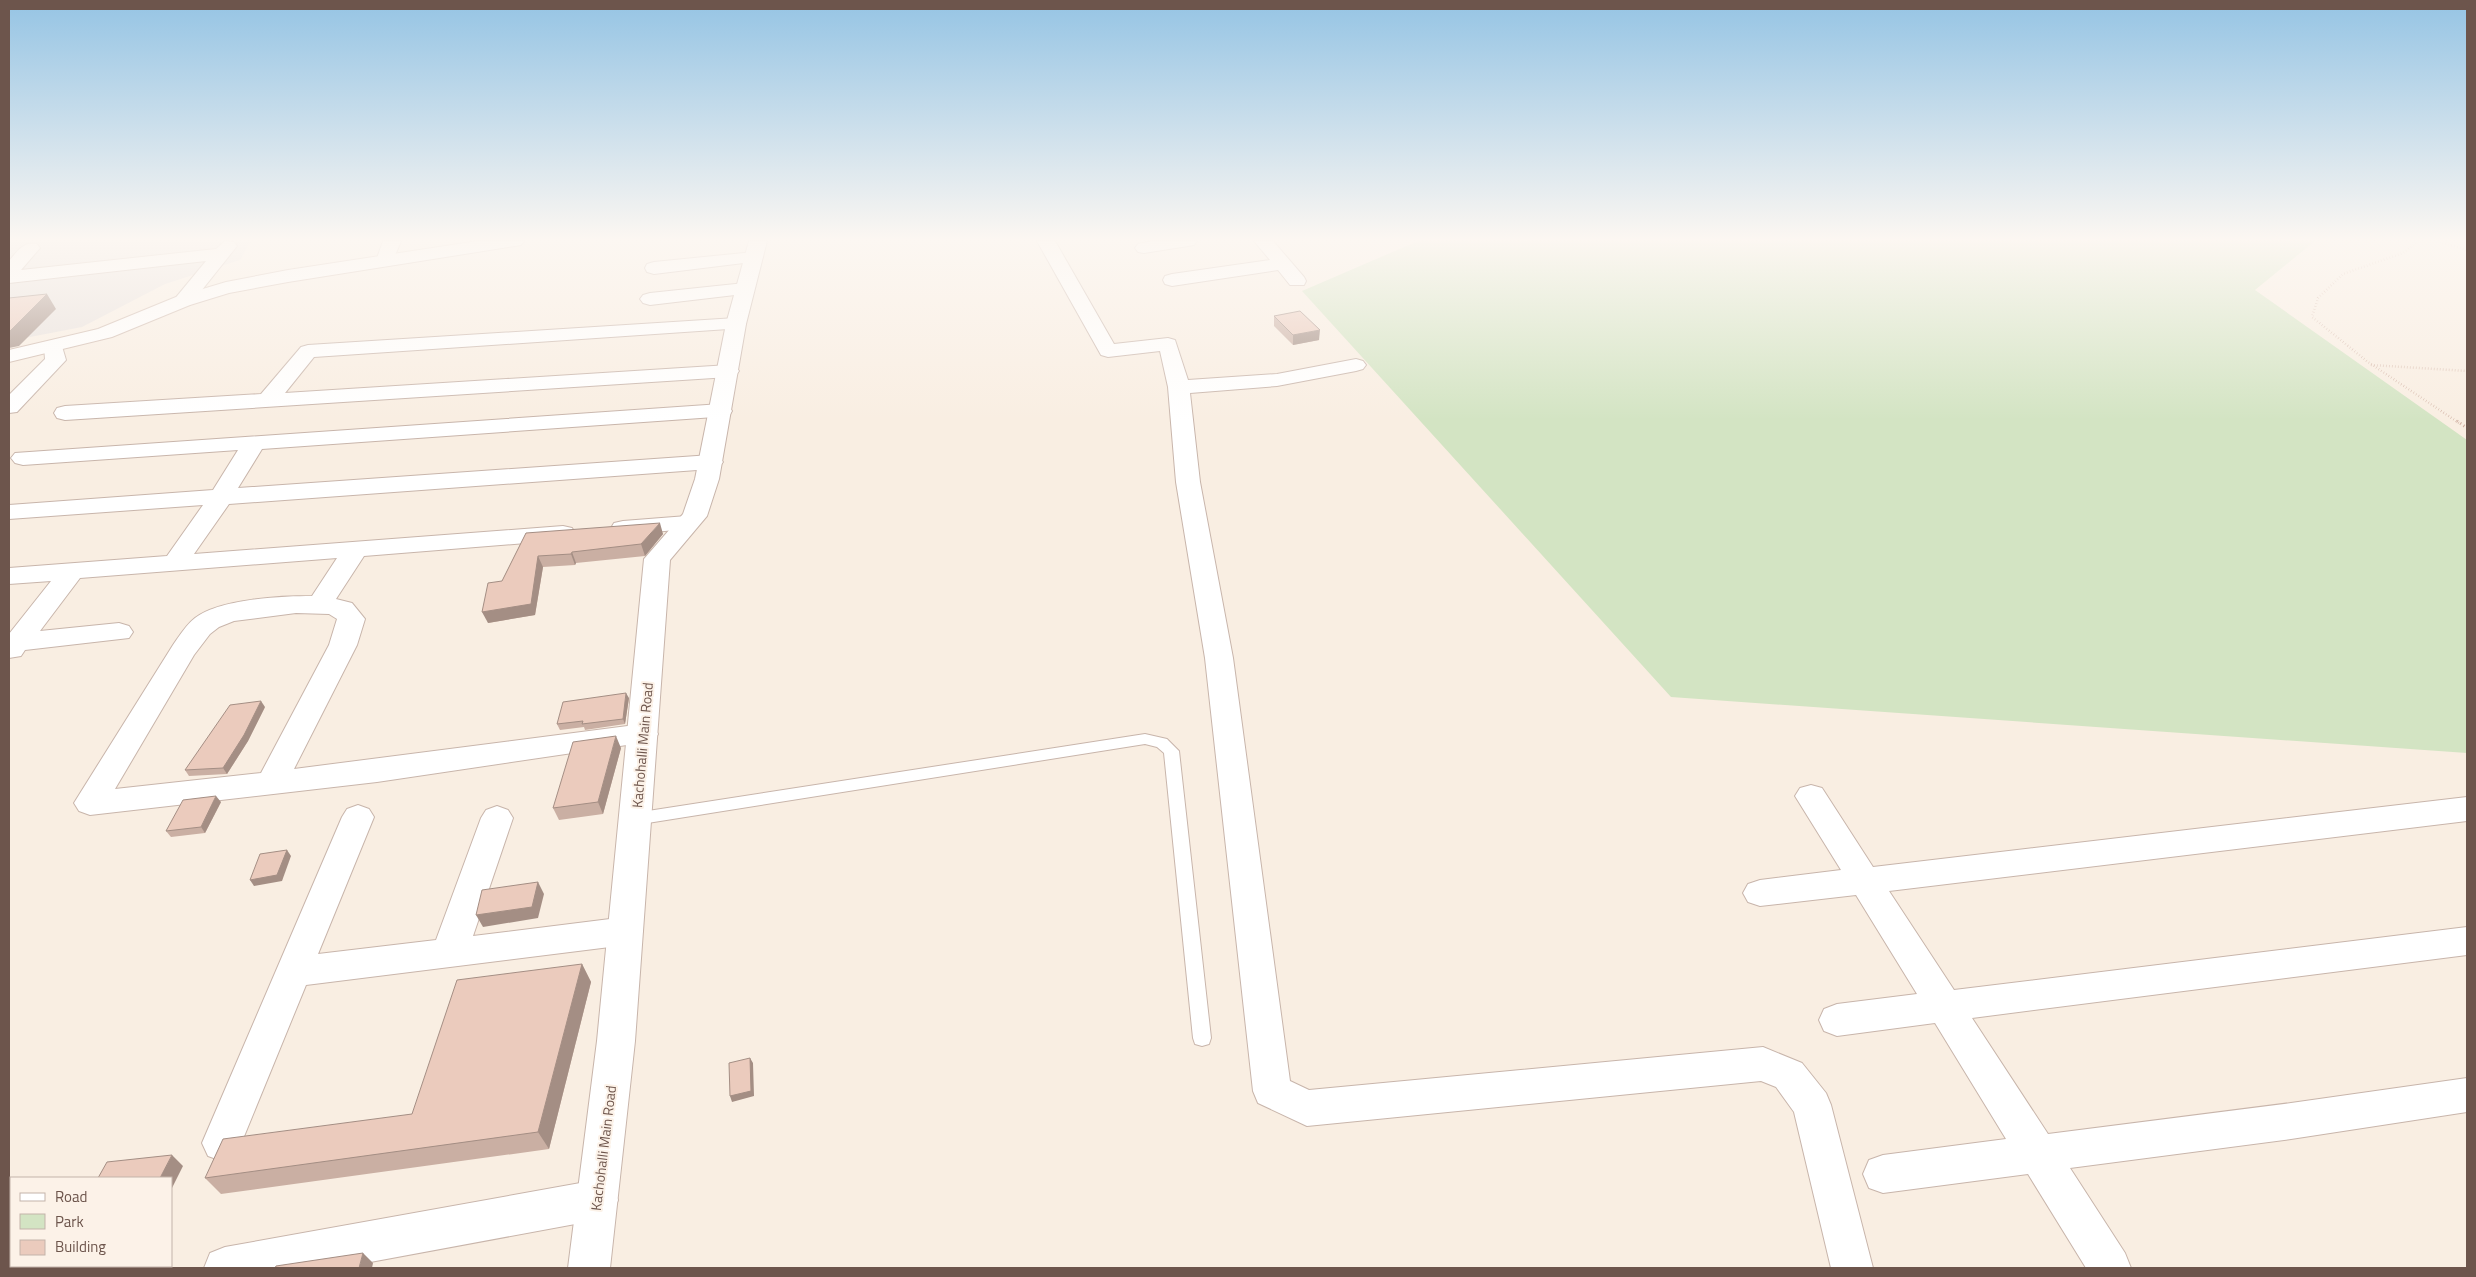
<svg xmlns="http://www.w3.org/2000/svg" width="2476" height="1277" font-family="'Titillium Web',sans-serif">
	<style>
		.industrial { fill: #e8e1dd }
		.green { fill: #d3e4c3 }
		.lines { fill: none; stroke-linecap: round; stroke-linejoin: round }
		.service-casing { stroke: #c8b5ab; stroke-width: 2 }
		.minor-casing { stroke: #c8b5ab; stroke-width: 2 }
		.tertiary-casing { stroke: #c8b5ab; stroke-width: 2 }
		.secondary-casing { stroke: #cdb7ab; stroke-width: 2 }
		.path-far1 { stroke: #cfafa1; stroke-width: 2.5; stroke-dasharray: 0.5 2.5; stroke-linecap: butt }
		.path { stroke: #cfafa1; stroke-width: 3; stroke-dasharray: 1 3; stroke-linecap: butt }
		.service { fill: #fff; fill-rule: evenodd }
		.minor { fill: #fff; fill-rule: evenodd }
		.tertiary { fill: #fff; fill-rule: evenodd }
		.secondary { fill: #fff; fill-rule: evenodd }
		.wall { fill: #caafa3 }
		.shaded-wall { fill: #a48e84 }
		.building { fill: #ebcbbd; stroke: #a48e84 }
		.labels { text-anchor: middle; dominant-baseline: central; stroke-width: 4; stroke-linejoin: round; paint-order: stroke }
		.street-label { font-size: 14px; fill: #6d554c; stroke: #fcf2e8 }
	</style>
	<rect width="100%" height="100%" fill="#f9eee2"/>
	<!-- industrial -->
	<polygon class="industrial" points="9,241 251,241 240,260 165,284 82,327 9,341"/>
	<!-- green -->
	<polygon class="green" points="1418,241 2315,241 2255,290 2467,440 2467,753 1671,697 1302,291"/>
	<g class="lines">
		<defs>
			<polygon id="service" points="1145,734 1167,739 1179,751 1211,1038 1209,1044 1202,1046 1195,1044 1193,1038 1164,753 1157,747 1145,744 635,825 629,823 627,819 629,815 635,813"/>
			<g id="minor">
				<path d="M225,241L234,242L237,246L190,305H176L173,301L206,261L9,283V261C17,252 23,241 37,244L40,248L21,270L216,249Z"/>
				<polygon points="383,241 401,241 391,265 379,265 376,261"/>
				<polygon points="1037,241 1055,241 1114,344 1168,338 1175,340 1188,380 1277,374 1356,359 1363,361 1366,365 1363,369 1356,371 1277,386 1190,393 1200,482 1233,658 1290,1081 1309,1090 1763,1047 1802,1063 1826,1093 1831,1105 1873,1268 1831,1268 1794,1112 1776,1087 1761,1081 1307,1126 1258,1103 1253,1091 1205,658 1176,482 1168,387 1160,351 1108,357 1101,355"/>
				<polygon points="1152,241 1197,241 1194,245 1188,246 1144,253 1138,252 1135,248 1138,244"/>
				<polygon points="1254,241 1273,241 1304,277 1306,281 1304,285 1290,285 1278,270 1172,286 1165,284 1163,280 1165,276 1172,274 1270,260"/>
				<polygon points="754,252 760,253 763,257 760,261 654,274 647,272 645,268 647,264 654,262"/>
				<polygon points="745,283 752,285 754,289 752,293 650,305 643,303 640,299 643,295 650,293"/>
				<polygon points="736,318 743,320 746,324 743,328 314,357 285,393 729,365 736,367 739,371 736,375 729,377 65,420 57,418 54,413 57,408 65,406 261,394 301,347 308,345"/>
				<polygon points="54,341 61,343 66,360 17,412 9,413 9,395 45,359 44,347 47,343"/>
				<path d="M721,404L729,406L732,411L729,416L262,449L238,488L711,455L719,457L723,462L719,467L711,469L229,504L194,554L563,526L572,528L575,533L572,538L563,540L364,556L336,599L352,603L365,619L357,645L294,769L643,724L654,727L658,734L654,741L377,782L90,815L79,811L74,803L79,795L173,645C180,635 186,625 195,618C219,599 282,596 312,596L337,558L80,578L40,631L119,623L129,626L133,632L129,638L25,650L21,656L9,658V634L51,581L9,584V568L167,556L203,505L9,519V505L213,490L238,450L23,465L15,463L11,458L15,453ZM296,613L329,614L337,619L329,645L261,773L115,789L194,655L210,634L219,627L234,621Z"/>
				<polygon points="687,516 696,518 699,523 696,528 623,535 614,533 611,528 614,523 623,521"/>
				<polygon points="1811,785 1822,788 1873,867 2467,797 2467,821 1889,891 1954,990 2467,927 2467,955 1972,1018 2048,1134 2291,1103 2467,1078 2467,1112 2291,1139 2070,1168 2125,1253 2131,1268 2086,1268 2028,1174 1883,1193 1869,1188 1863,1174 1869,1160 1883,1155 2006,1139 1935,1023 1837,1036 1824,1031 1819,1020 1824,1009 1837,1004 1917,994 1856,895 1760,906 1748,902 1743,893 1748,884 1760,880 1841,870 1795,796 1800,788"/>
				<polygon points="358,805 369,809 374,817 318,954 436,940 481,818 486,810 497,806 508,810 513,818 473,936 626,917 638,921 643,931 638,941 626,945 306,985 236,1156 222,1161 208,1156 202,1143 342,817 347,809"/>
				<polygon points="597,1180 612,1186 618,1200 612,1214 597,1220 338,1268 204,1268 210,1253 225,1247"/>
			</g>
			<polygon id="tertiary" points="749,241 767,241 746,324 719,479 707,516 670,560 635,1041 610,1268 568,1268 597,1041 644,559 683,514 695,479 726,324"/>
			<polygon id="secondary" points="478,241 524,241 521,245 515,246 288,282 229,293 190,305 112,337 9,362 9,350 98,329 176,297 226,282 288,270"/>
		</defs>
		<!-- service casing -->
		<use href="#service" class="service-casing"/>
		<!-- minor casing -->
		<use href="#minor" class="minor-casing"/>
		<!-- tertiary casing -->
		<use href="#tertiary" class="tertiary-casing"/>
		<!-- secondary casing -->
		<use href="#secondary" class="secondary-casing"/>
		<!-- path-far1 -->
		<g class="path-far1">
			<polyline points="2418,241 2403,253 2343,274 2318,298 2312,317 2368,362 2459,423"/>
			<polyline points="2437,241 2467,250"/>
			<polyline points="2371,365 2467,371"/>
		</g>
		<!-- path -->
		<polyline class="path" points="2457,421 2467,428"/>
		<!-- service -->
		<use href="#service" class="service"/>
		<!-- minor -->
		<use href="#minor" class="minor"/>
		<!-- tertiary -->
		<use href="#tertiary" class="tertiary"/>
		<!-- secondary -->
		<use href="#secondary" class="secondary"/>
	</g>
	<!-- wall -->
	<g class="wall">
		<polygon points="1274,316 1319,340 1293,345 1274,326"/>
		<polygon points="526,533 663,534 645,556 576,563 575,565 543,567 535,615 488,623 502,581"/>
		<polygon points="629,698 625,724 585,730 584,727 560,730 557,724"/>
		<polygon points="265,707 248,741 227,774 189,776 185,770"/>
		<polygon points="621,748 603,814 559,820 553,808"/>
		<polygon points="221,802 205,833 171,837 166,831"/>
		<polygon points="582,964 591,982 549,1149 221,1194 205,1178 412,1114"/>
		<polygon points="64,1266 96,1266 73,1268 67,1268"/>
	</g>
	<!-- shaded-wall -->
	<g class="shaded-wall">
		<polygon points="47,294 56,309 19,346 9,348 9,331"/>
		<polygon points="1320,330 1319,340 1293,345 1293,335"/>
		<polygon points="660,523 663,534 645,556 641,544"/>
		<polygon points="572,552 576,563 575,565 571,554"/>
		<polygon points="538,556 543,567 535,615 488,623 482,612"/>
		<polygon points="626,693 629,698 625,724 623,719"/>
		<polygon points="261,701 265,707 248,741 227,774 223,768"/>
		<polygon points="616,736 621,748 603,814 598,802"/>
		<polygon points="216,796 221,802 205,833 201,827"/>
		<polygon points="287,850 291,856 282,881 254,886 250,880"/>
		<polygon points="538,882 544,894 538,918 483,927 476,915"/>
		<polygon points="582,964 591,982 549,1149 538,1132"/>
		<polygon points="750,1058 753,1063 754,1096 732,1102 730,1096"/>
		<polygon points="172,1155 183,1166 171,1190 171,1178 160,1178"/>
		<polygon points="363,1253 373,1263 372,1268 359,1268"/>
	</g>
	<!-- building -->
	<g class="building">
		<polygon points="47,294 10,331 9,331 9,298"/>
		<polygon points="1300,311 1320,330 1293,335 1274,316"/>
		<polygon points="660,523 641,544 572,552 571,554 538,556 531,604 482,612 488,583 502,581 526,533"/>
		<polygon points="626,693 623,719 582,724 583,721 557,724 563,702"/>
		<polygon points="261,701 244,735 223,768 185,770 230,705"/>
		<polygon points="616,736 598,802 553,808 573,742"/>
		<polygon points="216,796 201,827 166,831 183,800"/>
		<polygon points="287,850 277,875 250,880 260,854"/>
		<polygon points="538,882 532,907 476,915 482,890"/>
		<polygon points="582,964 538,1132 205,1178 223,1139 412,1114 457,980"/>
		<polygon points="750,1058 751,1091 730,1096 729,1063"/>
		<polygon points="172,1155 160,1178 98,1178 107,1162"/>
		<polygon points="363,1253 359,1268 275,1268 276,1266"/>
	</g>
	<!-- sky -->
	<linearGradient id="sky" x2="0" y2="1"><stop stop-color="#95c4e4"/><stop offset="0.57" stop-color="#fcf7f2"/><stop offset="1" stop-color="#fcf7f2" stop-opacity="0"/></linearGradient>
	<rect width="2476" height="420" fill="url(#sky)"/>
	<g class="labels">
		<!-- street labels -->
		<g class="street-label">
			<text transform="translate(642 745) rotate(-85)">Kachohalli Main Road</text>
			<text transform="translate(603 1148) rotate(-83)">Kachohalli Main Road</text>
		</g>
	</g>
	<!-- border -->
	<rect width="2476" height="1277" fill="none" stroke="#6d554c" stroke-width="20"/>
	<!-- legend -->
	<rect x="10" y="1177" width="162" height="90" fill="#fcf2e8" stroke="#c3b3aa"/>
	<rect x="20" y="1193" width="25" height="8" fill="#ffffff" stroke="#c3b3aa"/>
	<text x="55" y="1202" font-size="15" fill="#6d554c">Road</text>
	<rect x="20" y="1214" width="25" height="15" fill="#d3e4c3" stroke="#c3b3aa"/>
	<text x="55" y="1227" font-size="15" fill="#6d554c">Park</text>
	<rect x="20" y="1240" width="25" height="15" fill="#ebcbbd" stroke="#c3b3aa"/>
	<text x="55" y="1252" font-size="15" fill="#6d554c">Building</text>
</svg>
